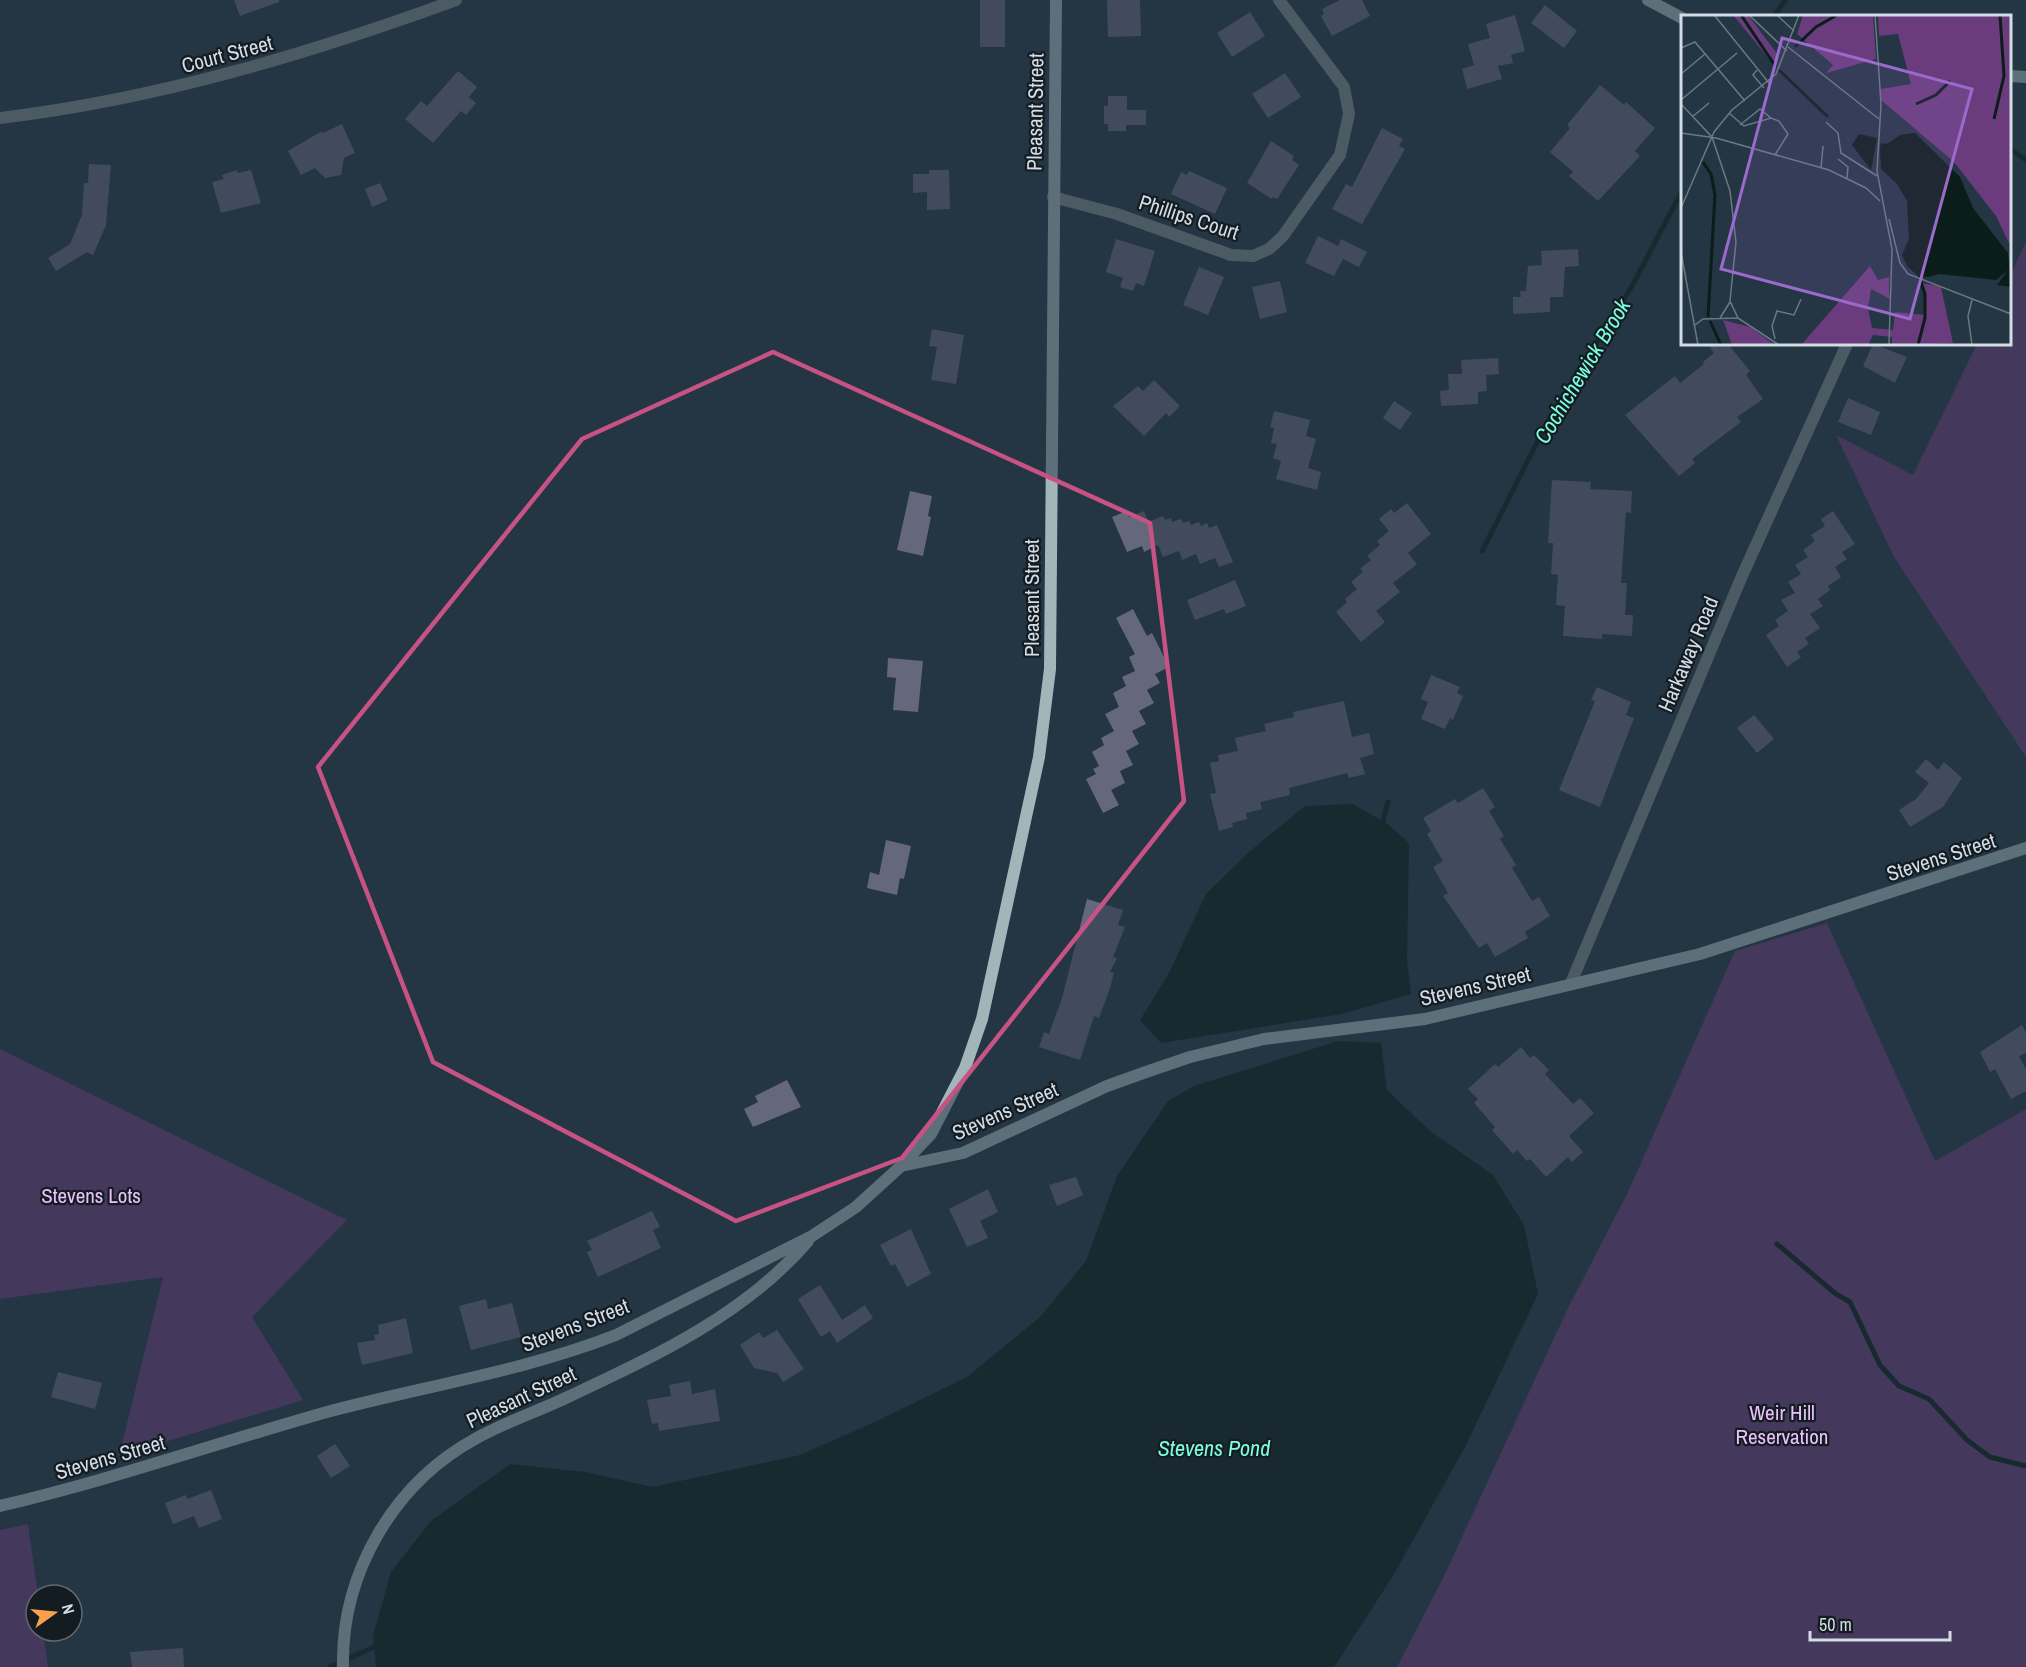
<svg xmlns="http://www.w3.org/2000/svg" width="2026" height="1667" font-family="'Archivo Narrow',sans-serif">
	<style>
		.green { fill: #6a3c7d }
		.water { fill: #0b1d19 }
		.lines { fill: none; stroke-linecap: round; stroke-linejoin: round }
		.stream { stroke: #0b1d19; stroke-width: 5 }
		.building { fill: #65677d }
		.street { stroke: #7a8789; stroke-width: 12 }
		.secondary { stroke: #a2b6ba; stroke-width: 12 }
		.marked { fill: none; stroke: #c75385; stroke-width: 4.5; stroke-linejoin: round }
		.labels { text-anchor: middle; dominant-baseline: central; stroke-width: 4.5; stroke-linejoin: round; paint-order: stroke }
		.street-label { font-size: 21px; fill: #d3dde6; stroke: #141c22 }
		.park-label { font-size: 21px; fill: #eac1fd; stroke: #141c22 }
		.water-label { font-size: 22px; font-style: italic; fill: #7cfee0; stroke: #141c22 }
		.inset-river { fill: none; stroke: #0b1d19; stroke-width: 3 }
		.inset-road { fill: none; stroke: #6a7884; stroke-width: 1.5 }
		.view { fill: #9a6acd; fill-opacity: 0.15; stroke: #9a6acd; stroke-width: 3 }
		.inset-edge { fill: none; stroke: #d3dde6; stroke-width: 3 }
	</style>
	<rect width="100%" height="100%" fill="#243543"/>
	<!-- green -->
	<g class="green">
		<polygon points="2026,241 2026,757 1894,557 1836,435 1913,475 1977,344 2010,344 2010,276"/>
		<polygon points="1827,923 1935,1161 2026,1109 2026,1667 1397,1667 1444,1576 1567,1310 1628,1192 1735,951"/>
		<polygon points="0,1049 347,1220 252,1317 303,1400 119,1456 163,1277 0,1299"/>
		<polygon points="28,1524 38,1595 36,1631 43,1631 48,1667 0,1667 0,1530"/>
	</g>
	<!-- water -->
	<g class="water">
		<polygon points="1353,804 1389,825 1409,843 1407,960 1411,994 1342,1014 1161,1043 1140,1020 1169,973 1206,894 1249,852 1305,806"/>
		<polygon points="1338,1041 1381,1043 1387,1090 1430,1131 1493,1175 1524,1225 1538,1294 1465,1447 1393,1576 1334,1667 376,1667 373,1636 391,1572 431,1521 510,1464 585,1472 653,1487 800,1455 877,1421 967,1377 1040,1317 1086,1261 1117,1176 1168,1101 1194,1086"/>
	</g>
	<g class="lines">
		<!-- stream -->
		<g class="stream">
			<polyline points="1774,16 1785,0"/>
			<polyline points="2010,149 2026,160"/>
			<polyline points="1482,551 1548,421 1632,286 1682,191"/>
			<polyline points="1381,828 1388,802"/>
			<polyline points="1777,1244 1836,1294 1850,1302 1880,1365 1899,1386 1929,1399 1967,1440 1990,1457 2026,1466"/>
			<polyline points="330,1667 374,1647"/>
		</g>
	</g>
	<!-- building -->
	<g class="building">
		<polygon points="234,0 279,0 279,2 240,16"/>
		<rect x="980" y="0" width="25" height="47"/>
		<polygon points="1107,0 1140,0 1141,36 1108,37"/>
		<polygon points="1340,0 1362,0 1370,16 1332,36 1321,16 1324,14 1322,9"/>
		<polygon points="1545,5 1577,31 1564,48 1531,23"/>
		<polygon points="1250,12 1265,36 1232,57 1217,33"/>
		<polygon points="1515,15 1525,51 1511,55 1513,63 1498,66 1502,79 1467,89 1462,69 1474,65 1468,44 1490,38 1486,24"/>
		<polygon points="458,71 477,87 469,97 476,103 466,115 461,111 433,143 405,119 421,101 427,106"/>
		<polygon points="1285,73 1301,97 1268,118 1252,94"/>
		<polygon points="1600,85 1624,105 1626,102 1655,128 1635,151 1640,156 1598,201 1569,176 1573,172 1550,152 1570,128 1567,125"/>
		<polygon points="1108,96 1127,96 1127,110 1146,110 1146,125 1126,125 1126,131 1108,131 1108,124 1104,124 1104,106 1108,106"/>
		<polygon points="342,124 355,153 344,158 341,175 325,178 315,168 301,175 288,151 322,131 323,133"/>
		<polygon points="1382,128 1403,139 1399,146 1405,149 1362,224 1332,209 1346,184 1352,187"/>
		<polygon points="1271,141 1294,156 1292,160 1299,165 1277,199 1273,197 1272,199 1247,183"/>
		<polygon points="89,164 111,165 106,225 93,255 87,252 56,271 48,258 70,244 82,215 84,183 88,183"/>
		<polygon points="237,170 238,173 251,170 261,203 221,213 212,182 224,179 222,175"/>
		<polygon points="929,170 949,170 950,209 927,210 927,192 913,193 913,174 929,174"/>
		<polygon points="1189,171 1227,188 1215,214 1171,194 1181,172 1187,175"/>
		<polygon points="380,183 388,200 372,207 365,189"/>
		<polygon points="1318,236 1338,246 1341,239 1367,252 1359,267 1343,259 1334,276 1305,263"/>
		<polygon points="1116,239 1155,251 1144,286 1136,283 1133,291 1120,287 1123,278 1106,272"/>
		<polygon points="1578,249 1579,266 1565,267 1563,297 1550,297 1550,312 1513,314 1513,297 1521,297 1520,291 1526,291 1528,266 1542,265 1541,251"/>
		<polygon points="1199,267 1224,277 1208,315 1183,305"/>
		<polygon points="1280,281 1287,312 1260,319 1252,287"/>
		<polygon points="932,329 964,335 956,384 931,380 937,347 929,346"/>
		<polygon points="1707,344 1728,344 1750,371 1746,375 1763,399 1737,417 1741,422 1692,459 1695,463 1679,476 1625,415 1675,376 1680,383 1704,364 1703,362 1714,353"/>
		<polygon points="1873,344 1907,357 1895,383 1863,366"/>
		<polygon points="1498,358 1499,374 1486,375 1487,391 1478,392 1478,404 1441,406 1440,391 1449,390 1448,374 1462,374 1461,360"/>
		<polygon points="1154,380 1180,406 1169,417 1166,413 1144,436 1113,406 1138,386 1143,391"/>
		<polygon points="1848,398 1880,412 1871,435 1838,422"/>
		<polygon points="1394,401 1412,413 1400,430 1383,418"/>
		<polygon points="1274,411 1310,420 1306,436 1316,439 1308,468 1321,472 1317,490 1276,479 1281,461 1273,458 1277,444 1271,443 1274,428 1270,427"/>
		<polygon points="1552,480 1591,482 1590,489 1632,491 1631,513 1626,512 1621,583 1627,583 1625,615 1633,615 1632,636 1602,634 1602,639 1563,636 1565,606 1556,605 1558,575 1551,574 1553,543 1548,543"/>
		<polygon points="910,491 932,496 928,516 931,517 923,556 897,550"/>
		<polygon points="1407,503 1431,534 1408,553 1417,564 1393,583 1400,592 1376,611 1385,622 1361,642 1336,612 1347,602 1345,599 1357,589 1351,582 1363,572 1360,569 1371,560 1367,556 1380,545 1377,541 1389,531 1379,519 1391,509 1394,513"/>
		<polygon points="1127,511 1129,517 1144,511 1148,522 1163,516 1165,520 1171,518 1172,522 1181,519 1183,523 1189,521 1191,525 1199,522 1201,526 1207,523 1209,528 1217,525 1233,562 1219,567 1215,558 1200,564 1196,554 1182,560 1179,551 1163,557 1158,545 1144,552 1142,546 1127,552 1112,517"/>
		<polygon points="1833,511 1855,544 1842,552 1847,559 1835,567 1841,577 1828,586 1830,590 1818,599 1823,606 1810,614 1820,628 1805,638 1809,644 1797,652 1801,657 1787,667 1766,635 1779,626 1775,620 1788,611 1781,600 1795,593 1788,582 1801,574 1795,565 1808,557 1803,550 1815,541 1811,535 1825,526 1821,519"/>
		<polygon points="1235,580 1246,606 1226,614 1224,609 1195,620 1187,600"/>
		<polygon points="1133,609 1147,636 1152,633 1169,667 1155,674 1160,683 1147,690 1154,703 1139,711 1146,724 1132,731 1139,744 1126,751 1133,765 1120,771 1125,783 1111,790 1119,805 1103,813 1086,779 1096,774 1093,769 1099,766 1092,752 1104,745 1101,738 1114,731 1105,714 1119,707 1113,693 1126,686 1122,677 1135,671 1129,657 1135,654 1116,618"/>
		<polygon points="888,658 923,661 918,712 893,710 896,678 887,677"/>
		<polygon points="1431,675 1460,687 1457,693 1463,696 1453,720 1450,718 1445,729 1421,719 1428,702 1421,699"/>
		<polygon points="1597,687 1631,702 1626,715 1634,718 1600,807 1559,790 1595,701 1591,700"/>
		<polygon points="1344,701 1352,737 1369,733 1374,754 1360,758 1365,774 1349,778 1347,773 1289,788 1290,795 1260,802 1262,809 1246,813 1247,819 1232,823 1233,827 1219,831 1210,794 1216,793 1210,763 1219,761 1218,755 1238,751 1235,738 1266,731 1264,724 1294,717 1293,712"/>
		<polygon points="1754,715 1774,739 1757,753 1737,728"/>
		<polygon points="1926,759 1938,770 1944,762 1962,778 1943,807 1910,827 1899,810 1916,799 1929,783 1915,772"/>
		<polygon points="1483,788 1495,807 1489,811 1504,836 1500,839 1516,865 1512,868 1532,901 1539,897 1550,916 1525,932 1528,938 1495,957 1487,943 1479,948 1443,896 1448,893 1433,867 1443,861 1427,834 1431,831 1423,818 1455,799 1458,803"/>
		<polygon points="886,840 911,846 904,879 900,878 897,895 867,888 870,872 879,875"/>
		<polygon points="1087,899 1123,910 1118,925 1125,927 1113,957 1117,958 1110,972 1114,973 1110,988 1099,1018 1094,1016 1080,1060 1039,1047 1044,1032 1049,1034 1062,998"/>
		<polygon points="2022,1025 2026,1033 2026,1053 2019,1056 2026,1069 2026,1091 2011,1099 1995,1069 1990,1072 1980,1052"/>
		<polygon points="1521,1047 1530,1058 1534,1055 1549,1070 1545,1074 1573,1104 1580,1098 1594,1113 1569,1136 1583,1152 1572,1162 1568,1157 1546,1177 1530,1159 1527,1161 1517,1150 1513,1154 1492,1130 1495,1127 1474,1103 1478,1099 1468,1089 1495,1064 1498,1067"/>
		<polygon points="787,1080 801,1107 753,1127 744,1109 758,1102 755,1096"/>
		<polygon points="1076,1177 1083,1195 1057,1206 1049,1185"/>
		<polygon points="988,1189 998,1212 980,1221 988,1238 967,1247 949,1209"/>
		<polygon points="652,1211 660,1227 653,1230 661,1248 598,1277 587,1252 592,1250 587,1241"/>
		<polygon points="911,1229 931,1274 907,1287 895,1264 891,1266 880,1245"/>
		<polygon points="820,1285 842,1320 865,1305 873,1318 837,1343 830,1331 821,1337 798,1299"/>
		<polygon points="486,1299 488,1309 512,1303 521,1337 471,1350 459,1306"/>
		<polygon points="406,1318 413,1353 362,1365 357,1343 375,1340 374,1335 379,1334 378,1325"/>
		<polygon points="777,1330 804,1369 783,1382 777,1373 754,1368 740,1345 759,1332 763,1338"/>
		<polygon points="58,1372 102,1383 95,1409 51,1397"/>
		<polygon points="690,1381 692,1394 715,1389 720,1421 659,1431 658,1423 652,1424 647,1400 671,1396 669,1385"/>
		<polygon points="335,1444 350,1466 331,1478 317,1456"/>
		<polygon points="211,1490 222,1519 199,1528 194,1516 173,1524 165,1503 186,1495 187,1499"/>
		<polygon points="183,1648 184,1667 132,1667 130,1652"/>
	</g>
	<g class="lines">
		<!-- street -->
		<g class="street">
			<path d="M0,118C158,99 308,54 456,0"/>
			<polyline points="1053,197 1117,214 1231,255 1253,256 1269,249 1283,236 1340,155 1349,114 1344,87 1279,0"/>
			<polyline points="1571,983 1742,576 1847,344"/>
		</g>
		<!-- secondary -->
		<g class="secondary">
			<polyline points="1648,0 1682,18"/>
			<polyline points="2010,76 2026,77"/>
			<polyline points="901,1166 931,1134 965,1068 982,1019 1039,757 1050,669 1056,0"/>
			<path d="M0,1506C111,1480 217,1443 327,1412C424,1386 521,1372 616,1335L812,1236L856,1207L901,1166L963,1153L1107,1086L1146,1072L1190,1057L1264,1039L1425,1019L1700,954L2026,848"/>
			<path d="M343,1667C341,1574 393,1484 475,1439C505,1422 539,1411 570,1396C655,1356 746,1314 808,1241"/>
		</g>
	</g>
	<!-- marked area -->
	<path d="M0 0H2026V1667H0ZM773,352L1150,523L1184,801L902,1158L736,1221L433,1062L318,767L582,439Z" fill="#243543" fill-opacity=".55" fill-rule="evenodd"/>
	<path class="marked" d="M773,352L1150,523L1184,801L902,1158L736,1221L433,1062L318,767L582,439Z"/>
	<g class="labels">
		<!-- street labels -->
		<g class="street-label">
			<text transform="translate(227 54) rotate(-15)">Court Street</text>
			<text transform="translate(1035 112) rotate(-89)">Pleasant Street</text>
			<text transform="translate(1189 217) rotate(18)">Phillips Court</text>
			<text transform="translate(1031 598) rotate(-90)">Pleasant Street</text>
			<text transform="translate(1688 654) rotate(-67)">Harkaway Road</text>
			<text transform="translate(1941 857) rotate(-18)">Stevens Street</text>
			<text transform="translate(1475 986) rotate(-13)">Stevens Street</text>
			<text transform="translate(1005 1111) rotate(-24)">Stevens Street</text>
			<text transform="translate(575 1325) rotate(-21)">Stevens Street</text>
			<text transform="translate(521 1397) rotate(-25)">Pleasant Street</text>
			<text transform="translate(110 1457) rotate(-16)">Stevens Street</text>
		</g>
		<!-- park labels -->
		<g class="park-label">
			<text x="91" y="1195">Stevens Lots</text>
			<text x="1782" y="1412">Weir Hill<tspan x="1782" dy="24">Reservation</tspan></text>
		</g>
		<!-- water labels -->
		<g class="water-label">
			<text transform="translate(1582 371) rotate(-59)">Cochichewick Brook</text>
			<text x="1214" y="1448">Stevens Pond</text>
		</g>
	</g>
	<!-- overview -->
	<g transform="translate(1681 15)">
		<rect width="330" height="330" fill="#243543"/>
		<path d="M52,0H67L97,40L93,50ZM122,0H192L195,44L145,58L152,50L116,19ZM197,0H330V232L315,201L273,147L200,85V74L230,69L217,19L198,21ZM189,251L197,265L208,262V277L209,284L190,274L187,293L191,313L212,315L214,297L244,300L245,282L240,268L253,270L260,272L272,328L211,330V322L192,320L187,330H120ZM42,305L69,312L94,330H51Z" fill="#6a3c7d"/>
		<path d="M234,118L279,162L292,193L327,238L330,272L316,270L327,255L315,265L259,259L246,262L237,261L226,251L221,240L228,224L226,186L216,169L200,154L199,133L200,128L206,129L219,120ZM178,119L196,123L190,155L171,130Z" fill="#0b1d19"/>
		<path class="inset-river" d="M60,0L95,52M114,32L135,12L156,0M98,55L147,102M235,89L255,80L269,66M313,104L323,61L319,0M22,147L30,159L34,180L27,302M29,306L40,330M237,330L244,303V279L238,261"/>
		<path class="inset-road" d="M68,0L106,36M96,0L113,16M194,0L200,89L196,156L211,234L208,330M34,1L88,68M107,32L198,104M0,33L14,27L64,86M76,55L72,60L83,73M0,59L24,39M0,85L56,38M0,89L31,122L49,176L55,227L49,286L57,303M48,98L63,111L90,103L98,106L107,119L94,140M11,102L28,88M145,107L157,118L160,138L196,161M59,110L79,94L90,103M0,118L35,123L148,155L185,173L199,186M157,144L167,152L166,163M140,153L142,131M0,193L33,117L51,95L95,59L118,0M208,204L219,248L227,259L330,299M0,237L17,330M291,285L287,301L291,330M39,303L49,287M14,310L22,304L57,303L98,330M94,324L91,311L96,296L113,300L120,284"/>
		<path class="view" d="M101,23L291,74L229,304L40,254Z"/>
		<rect width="330" height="330" class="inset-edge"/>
	</g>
	<!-- north arrow -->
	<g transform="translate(54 1613) rotate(75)"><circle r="28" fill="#141c22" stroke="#606970" stroke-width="1.5"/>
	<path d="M0-4.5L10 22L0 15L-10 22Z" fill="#fa9f4e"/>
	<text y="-9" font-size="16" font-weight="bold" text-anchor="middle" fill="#d3dde6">N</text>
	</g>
	<!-- scale -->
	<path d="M1810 1631v9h140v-9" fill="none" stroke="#d3dde6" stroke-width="3"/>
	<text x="1819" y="1631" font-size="18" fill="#d3dde6" stroke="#141c22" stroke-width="4.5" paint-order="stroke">50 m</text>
</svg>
